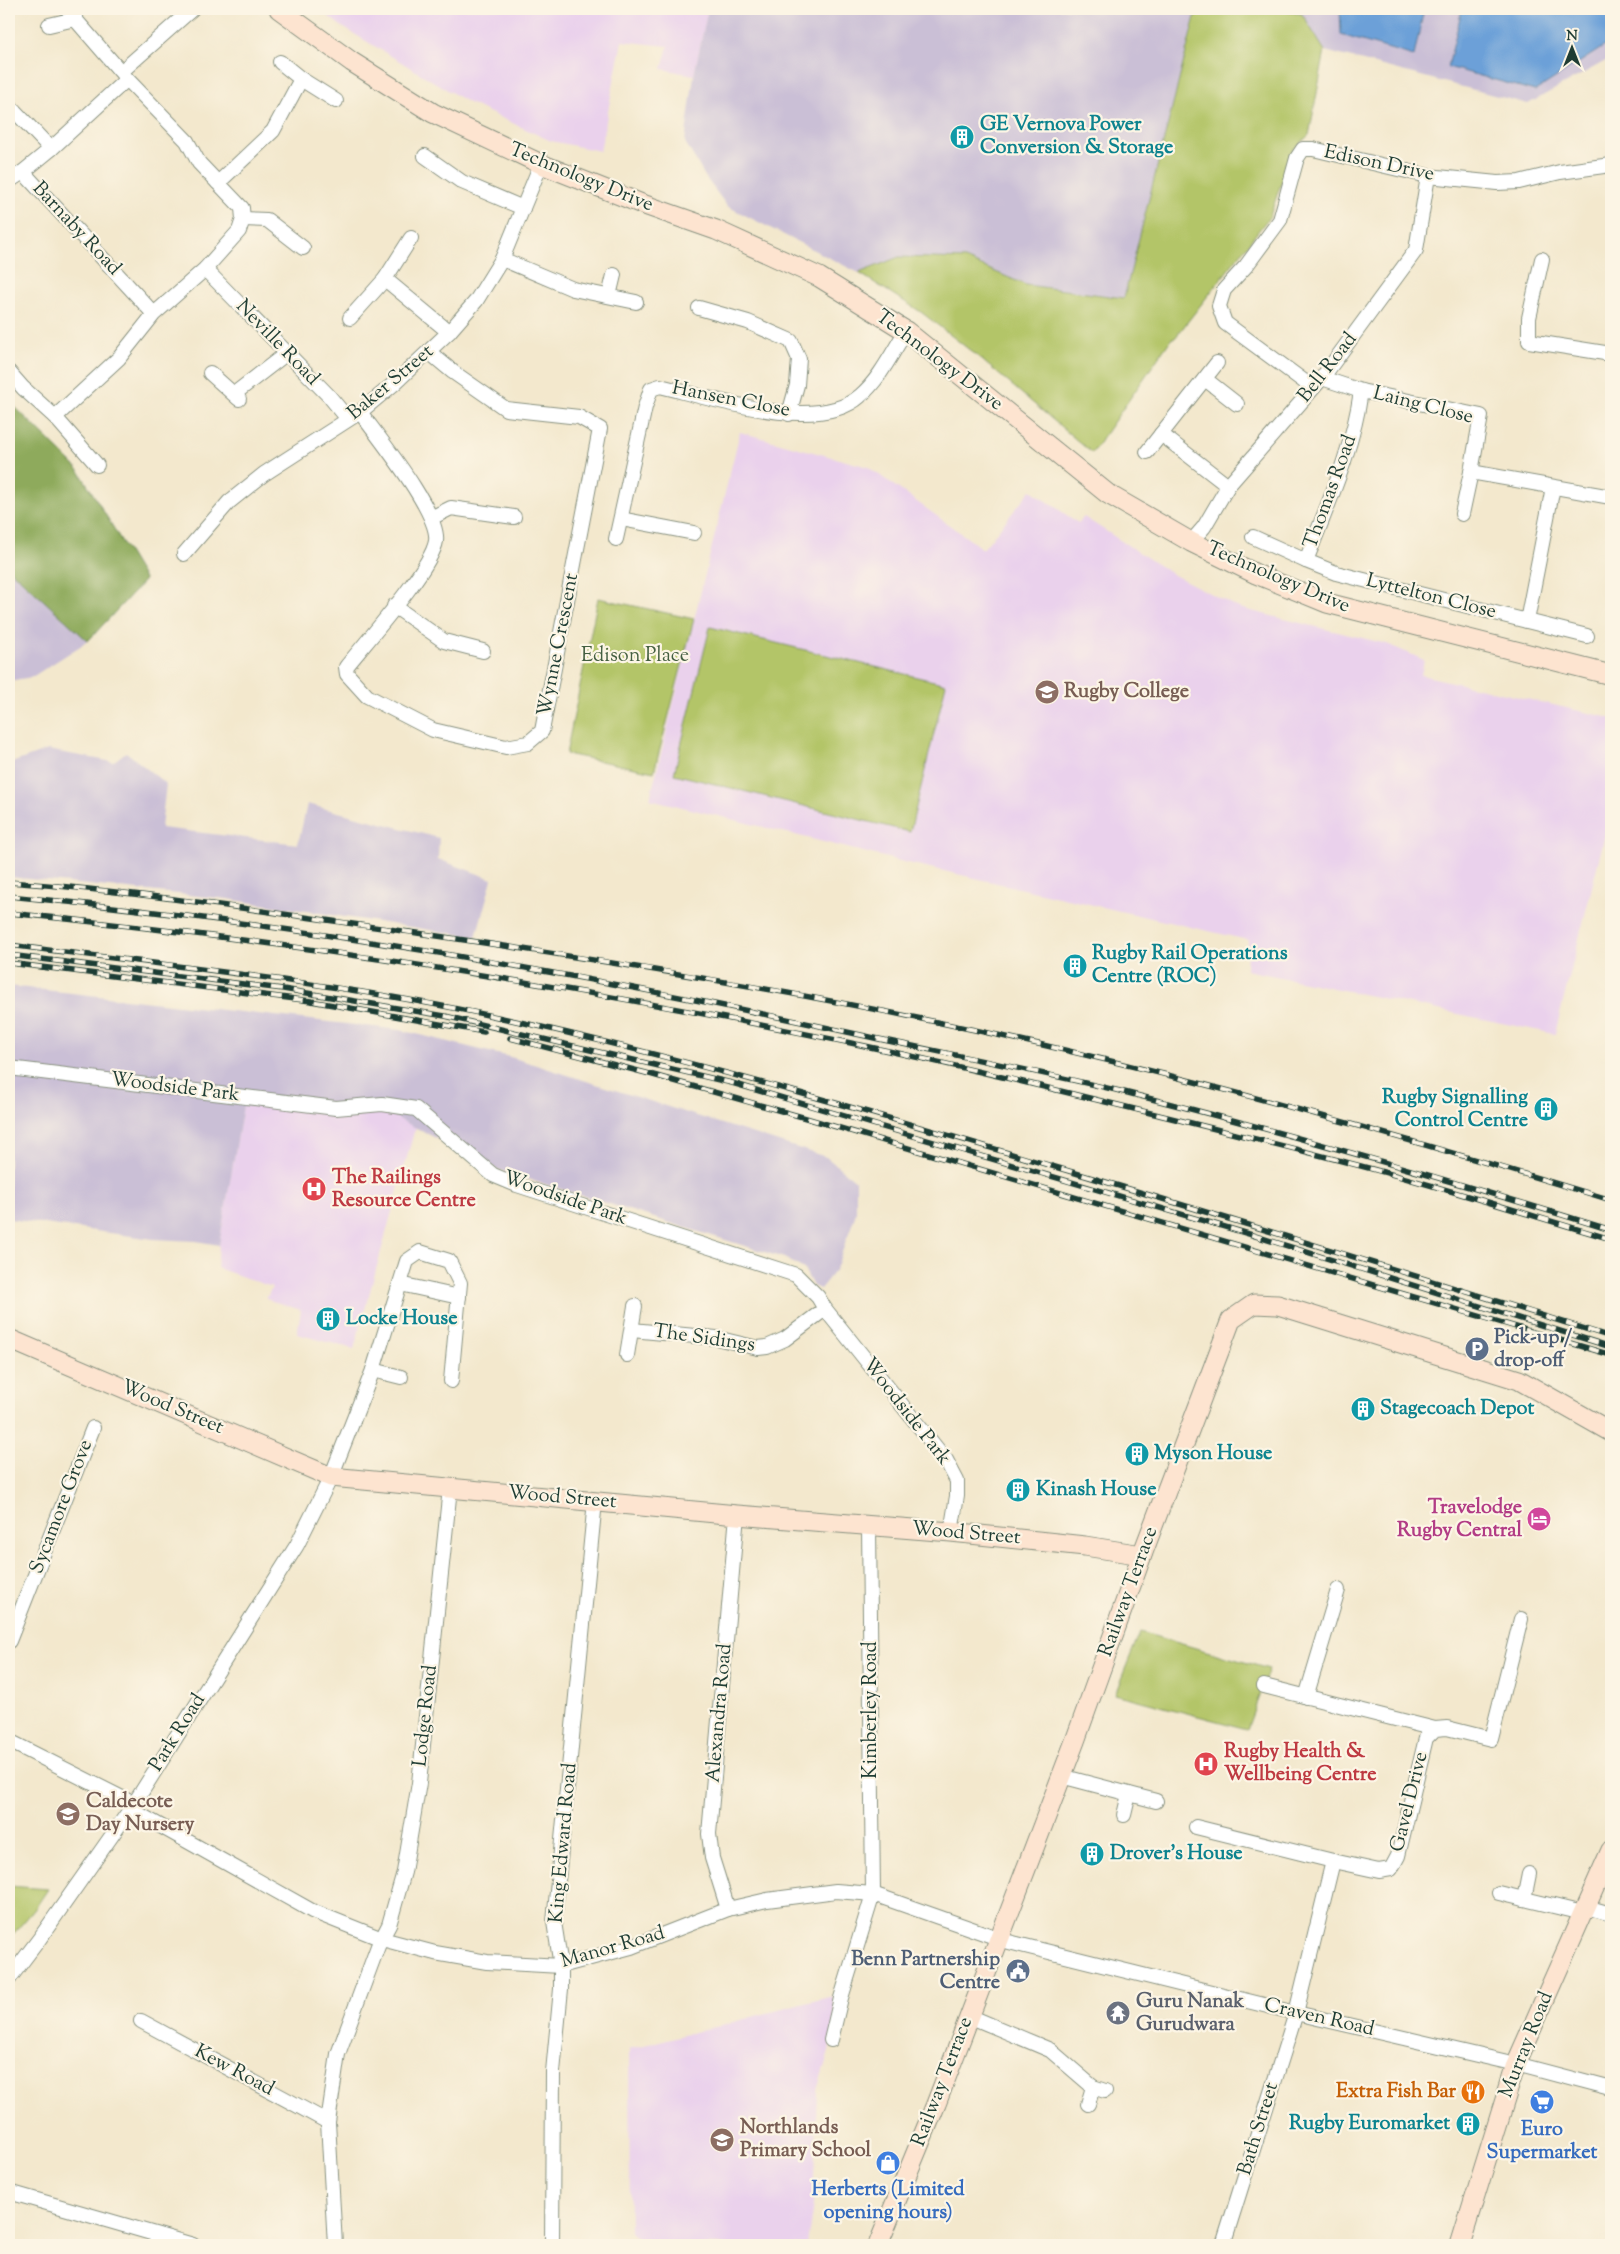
<svg xmlns="http://www.w3.org/2000/svg" width="1620" height="2254" font-family="'Sorts Mill Goudy',serif">
	<style>
		.built { fill: #ead1ec }
		.industrial { fill: #cabfd6 }
		.green { fill: #b3c568; stroke: #69814e }
		.forest { fill: #8eaa5c; stroke: #567448 }
		.water { fill: #6ca0d8; stroke: #466e86 }
		.lines { fill: none; stroke-linecap: round; stroke-linejoin: round }
		.street-casing { stroke: #899280; stroke-width: 16 }
		.secondary-casing { stroke: #899280; stroke-width: 21 }
		.street { stroke: #fff; stroke-width: 14 }
		.secondary { stroke: #fde4d0; stroke-width: 19 }
		.rail-casing { stroke: #1f3d34; stroke-width: 5.5 }
		.rail { stroke: #fcf5e5; stroke-width: 4; stroke-dasharray: 11; stroke-linecap: butt }
		.labels { text-anchor: middle; dominant-baseline: central; stroke-width: 4.5; stroke-linejoin: round; paint-order: stroke }
		.culture-label { font-size: 20px; font-weight: bold; fill: #0d838f; stroke: #fcf5e5; text-anchor: start }
		.street-label { font-size: 20px; fill: #1f3d34; stroke: #fcf5e5 }
		.park-label { font-size: 20px; fill: #445f41; stroke: #fcf5e5 }
		.education-label { font-size: 20px; font-weight: bold; fill: #785e54; stroke: #fcf5e5; text-anchor: start }
		.health-label { font-size: 20px; font-weight: bold; fill: #be3a42; stroke: #fcf5e5; text-anchor: start }
		.service-label { font-size: 20px; font-weight: bold; fill: #4e5e75; stroke: #fcf5e5; text-anchor: start }
		.hotel-label { font-size: 20px; font-weight: bold; fill: #b23c85; stroke: #fcf5e5; text-anchor: end }
		.worship-label { font-size: 20px; font-weight: bold; fill: #5b616d; stroke: #fcf5e5; text-anchor: start }
		.food-label { font-size: 20px; font-weight: bold; fill: #c56008; stroke: #fcf5e5; text-anchor: end }
		.shop-label { font-size: 20px; font-weight: bold; fill: #366cbe; stroke: #fcf5e5 }
	</style>
	<rect width="100%" height="100%" fill="#fcf5e5"/>
	<filter id="ink" filterUnits="userSpaceOnUse"><feTurbulence type="fractalNoise" baseFrequency=".02" numOctaves="2"/><feDisplacementMap in="SourceGraphic" scale="10" xChannelSelector="R" yChannelSelector="G"/><feConvolveMatrix kernelMatrix="1 2 1 2 8 2 1 2 1" color-interpolation-filters="sRGB"/></filter>
	<filter id="wash" filterUnits="userSpaceOnUse"><feTurbulence type="fractalNoise" baseFrequency=".0096" numOctaves="4" result="noise"/><feDisplacementMap in="SourceGraphic" scale="20" xChannelSelector="R" yChannelSelector="G"/><feGaussianBlur stdDeviation="1.12" result="paint"/><feColorMatrix in="noise" values="0 0 0 0 0 0 0 0 0 0 0 0 0 0 0 0 0 1.4 0 .05"/><feComposite in="paint" operator="in"/></filter>
	<g filter="url(#wash)">
		<rect width="100%" height="100%" fill="#f3e8cd"/>
		<!-- built -->
		<g class="built">
			<polygon points="319,9 708,9 694,75 662,69 668,46 622,41 600,151 551,141 469,103 341,26"/>
			<polygon points="740,432 868,467 983,549 1031,490 1078,523 1084,517 1174,575 1239,608 1387,644 1424,660 1421,675 1611,718 1611,811 1555,1034 1246,970 1248,940 904,862 650,799"/>
			<polygon points="243,1106 389,1114 417,1128 414,1132 354,1349 297,1334 301,1310 266,1299 272,1287 217,1268 219,1245"/>
			<polygon points="833,1996 837,2026 817,2090 813,2205 807,2245 646,2245 630,2232 629,2049"/>
		</g>
		<!-- industrial -->
		<g class="industrial">
			<polygon points="708,9 1197,9 1124,298 1026,285 965,259 899,257 859,273 727,206 706,178 685,142 694,75"/>
			<polygon points="1271,9 1611,9 1611,58 1528,104 1325,51 1302,14"/>
			<polygon points="9,569 88,641 32,677 9,681"/>
			<polygon points="48,750 113,762 126,752 166,784 161,828 298,844 307,804 439,838 438,859 492,879 476,937 228,899 9,877 9,764"/>
			<polygon points="9,986 400,1030 514,1058 826,1157 856,1181 856,1213 836,1269 820,1289 813,1286 804,1269 784,1258 496,1169 389,1114 243,1106 219,1245 196,1241 153,1239 9,1219"/>
		</g>
		<!-- green -->
		<g class="green">
			<polygon points="1197,9 1271,9 1302,14 1325,51 1309,135 1292,151 1270,216 1175,338 1172,338 1092,453 976,355 921,312 859,273 899,257 965,259 1026,285 1124,298"/>
			<polygon points="598,598 694,619 654,772 566,754"/>
			<polygon points="710,627 946,684 910,832 674,774"/>
			<polygon points="1140,1632 1269,1669 1247,1729 1115,1694"/>
			<polygon points="9,1886 48,1889 34,1910 9,1939"/>
		</g>
		<!-- forest -->
		<polygon class="forest" points="9,401 78,469 145,580 88,641 9,569"/>
		<!-- water -->
		<g class="water">
			<polygon points="1340,9 1424,9 1414,56 1341,35"/>
			<polygon points="1462,9 1611,9 1611,42 1535,91 1448,67"/>
		</g>
	</g>
	<g filter="url(#ink)">
		<g class="lines">
			<defs>
				<g id="street">
					<polyline points="75,19 127,79"/>
					<polyline points="49,25 75,19 75,9"/>
					<polyline points="280,62 301,79 336,101"/>
					<polyline points="122,71 192,9"/>
					<polyline points="9,105 51,149"/>
					<polyline points="425,156 462,182 523,208"/>
					<polyline points="9,181 23,172"/>
					<polyline points="218,183 273,131 301,79"/>
					<polyline points="243,219 267,220 303,248"/>
					<polyline points="502,259 573,289 636,302"/>
					<polyline points="1542,259 1529,318 1529,341 1611,354"/>
					<polyline points="205,269 329,396 348,419"/>
					<polyline points="385,279 449,332"/>
					<polyline points="609,296 614,275"/>
					<polyline points="699,308 748,322 791,341 799,359 797,385 789,414"/>
					<polyline points="350,318 385,279 411,238"/>
					<polyline points="9,372 23,388 55,417 97,465"/>
					<polyline points="210,373 239,399"/>
					<polyline points="1322,378 1361,391 1481,416 1471,472 1611,497"/>
					<polyline points="1205,379 1237,404"/>
					<polyline points="1313,388 1225,323 1219,306 1224,290 1246,266 1280,220 1297,158 1303,149 1313,149 1428,176 1497,183 1519,182 1560,172 1611,165"/>
					<path d="M1361,391C1353,450 1327,506 1306,561L1336,573L1587,636"/>
					<polyline points="234,394 287,353"/>
					<path d="M360,412C378,437 440,513 436,541C432,568 365,643 346,667L347,674L367,696L433,730L506,747L528,743L542,731L600,429L579,417L506,409L453,372L429,352"/>
					<polyline points="55,417 119,358 154,314 205,269 239,231 243,219 242,208 199,163 187,141 127,79 51,149 23,172 154,314"/>
					<polyline points="1161,434 1228,486"/>
					<polyline points="1147,452 1217,363"/>
					<polyline points="1462,514 1471,472"/>
					<polyline points="431,518 451,508 514,517"/>
					<polyline points="621,519 694,533"/>
					<polyline points="1253,537 1306,561"/>
					<path d="M616,539L645,407L651,389L660,386C710,398 818,434 860,396C880,379 892,353 906,331"/>
					<polyline points="1191,542 1204,527 1228,486 1322,378 1416,250 1428,176"/>
					<polyline points="184,554 229,502 264,474 360,412 396,382 449,332 476,301 502,259 541,164"/>
					<polyline points="394,606 444,641 483,651"/>
					<polyline points="1527,621 1553,487"/>
					<polyline points="9,1068 336,1108 382,1104 416,1109 493,1175 517,1185 796,1275 818,1297 825,1309 946,1460 957,1481 957,1496 951,1532"/>
					<polyline points="400,1284 459,1297"/>
					<polyline points="632,1330 716,1338 758,1348 767,1347 785,1339 825,1309"/>
					<polyline points="627,1355 635,1306"/>
					<polyline points="373,1370 401,1377"/>
					<polyline points="9,1641 93,1428"/>
					<polyline points="1264,1686 1435,1729"/>
					<polyline points="1306,1697 1338,1590"/>
					<polyline points="9,1741 134,1804"/>
					<polyline points="1061,1776 1156,1801"/>
					<polyline points="130,1809 312,1911 382,1939 435,1953 487,1962 561,1966 631,1947 728,1909 767,1900 836,1891 873,1894 1009,1942 1296,2013 1516,2064 1611,2089"/>
					<polyline points="1124,1815 1129,1794"/>
					<polyline points="1196,1827 1333,1861"/>
					<polyline points="1499,1893 1583,1913"/>
					<polyline points="1524,1899 1529,1874"/>
					<polyline points="1586,1907 1611,1914"/>
					<polyline points="728,1909 712,1858 709,1834 737,1515"/>
					<polyline points="9,1979 40,1938 134,1804 297,1545 331,1477 373,1370 407,1261 420,1252 449,1261 460,1283 451,1381"/>
					<polyline points="969,2016 1050,2050 1093,2087 1105,2091"/>
					<polyline points="141,2021 328,2122"/>
					<polyline points="831,2040 841,1998 873,1894 869,1526"/>
					<polyline points="1088,2104 1093,2087"/>
					<polyline points="9,2192 193,2245"/>
					<polyline points="335,2245 328,2122 338,2054 378,1946 389,1925 404,1872 419,1783 450,1488"/>
					<polyline points="552,2245 553,2072 561,1989 561,1966 554,1922 595,1501"/>
					<polyline points="1223,2245 1296,2013 1333,1861 1379,1871 1391,1869 1398,1856 1426,1738 1435,1729 1447,1728 1491,1739 1521,1619"/>
				</g>
				<g id="secondary">
					<polyline points="279,9 352,62 433,113 541,164 642,204 716,230 819,277 906,331 1108,494 1191,542 1256,574 1327,603 1611,675"/>
					<polyline points="9,1339 331,1477 737,1515 951,1532 1085,1546 1142,1555"/>
					<polyline points="878,2245 936,2104 1075,1741 1142,1555 1231,1320 1254,1304 1278,1305 1519,1380 1611,1432"/>
					<polyline points="1460,2245 1516,2064 1611,1850"/>
				</g>
			</defs>
			<!-- street casing -->
			<use href="#street" class="street-casing"/>
			<!-- secondary casing -->
			<use href="#secondary" class="secondary-casing"/>
			<!-- street -->
			<use href="#street" class="street"/>
			<!-- secondary -->
			<use href="#secondary" class="secondary"/>
			<defs>
				<g id="rail">
					<path d="M9,882C146,892 281,914 417,933C588,958 758,985 927,1020C1158,1067 1386,1132 1611,1200"/>
					<path d="M9,896C299,924 586,974 870,1037C953,1055 1037,1071 1120,1091C1285,1132 1449,1180 1611,1230"/>
					<path d="M9,913C290,941 569,985 846,1042C954,1064 1060,1091 1167,1117C1244,1136 1321,1155 1398,1176C1470,1196 1540,1218 1611,1239"/>
					<path d="M9,945C173,966 340,983 502,1018C696,1061 888,1117 1079,1174C1257,1227 1434,1281 1611,1337"/>
					<polyline points="9,955 283,989 445,1016 732,1083 1249,1234 1611,1347"/>
					<polyline points="9,963 311,1001 484,1032"/>
					<polyline points="510,1038 646,1073 806,1118 1611,1355"/>
				</g>
			</defs>
			<!-- rail casing -->
			<use href="#rail" class="rail-casing"/>
			<!-- rail -->
			<use href="#rail" class="rail"/>
		</g>
	</g>
	<!-- icons -->
	<defs>
		<symbol id="building-disc" viewBox="-11 -11 22 22"><circle r="9.5" fill="#0f9aa8" stroke="#fcf5e5"/><path d="M-4-6H4V6H1V3H-1V6H-4ZM-2.5-4.3h1.7v1.8h-1.7ZM.8-4.3h1.7v1.8H.8ZM-2.5-1h1.7V.8h-1.7ZM.8-1h1.7V.8H.8Z" fill="#fff"/></symbol>
		<symbol id="university-disc" viewBox="-11 -11 22 22"><circle r="9.5" fill="#8d6e63" stroke="#fcf5e5"/><path d="M0-5L7-2L0 1L-7-2ZM-4 1L0 2.5L4 1V4Q0 6-4 4Z" fill="#fff"/></symbol>
		<symbol id="hospital-disc" viewBox="-11 -11 22 22"><circle r="9.5" fill="#e0444e" stroke="#fcf5e5"/><path d="M-5-5h3v3.5h4V-5h3V5h-3V1.5h-4V5h-3Z" fill="#fff"/></symbol>
		<symbol id="parking-disc" viewBox="-11 -11 22 22"><circle r="9.5" fill="#5c6f8a" stroke="#fcf5e5"/><path d="M-3.5-5.5H1a3.5 3.5 0 0 1 0 7H-1V5.5H-3.5ZM-1-3.4V-.6H.8a1.4 1.4 0 0 0 0-2.8Z" fill="#fff"/></symbol>
		<symbol id="hotel-disc" viewBox="-11 -11 22 22"><circle r="9.5" fill="#d1479c" stroke="#fcf5e5"/><path d="M-6-4.5h1.5V1H6V5H4.5V3h-9V5H-6ZM-4 0a1.8 1.8 0 1 1 3.6 0ZM.5 0V-2.5h3Q6-2.5 6 0Z" fill="#fff"/></symbol>
		<symbol id="school-disc" viewBox="-11 -11 22 22"><circle r="9.5" fill="#8d6e63" stroke="#fcf5e5"/><path d="M0-5L7-2L0 1L-7-2ZM-4 1L0 2.5L4 1V4Q0 6-4 4Z" fill="#fff"/></symbol>
		<symbol id="civic-disc" viewBox="-11 -11 22 22"><circle r="9.5" fill="#5c6f8a" stroke="#fcf5e5"/><path d="M-.6-6.5H3V-4.5H.6V-3L4-1V1h2V6H-6V1h2V-1L-.6-3ZM-1.2 2.5V6h2.4V2.5Z" fill="#fff"/></symbol>
		<symbol id="temple-disc" viewBox="-11 -11 22 22"><circle r="9.5" fill="#6b7280" stroke="#fcf5e5"/><path d="M0-6L5-2H3V0L6.5 2.5H4V6H1.5V3h-3V6H-4V2.5H-6.5L-3 0V-2H-5Z" fill="#fff"/></symbol>
		<symbol id="restaurant-disc" viewBox="-11 -11 22 22"><circle r="9.5" fill="#e8710a" stroke="#fcf5e5"/><path d="M-5-6h1v4h1v-4h1v4h1v-4h1v5L-1.5 .5V6h-2V.5L-5-1ZM5-6V6H3V1.5H1.5Q1.5-4 5-6Z" fill="#fff"/></symbol>
		<symbol id="supermarket-disc" viewBox="-11 -11 22 22"><circle r="9.5" fill="#3f7fe0" stroke="#fcf5e5"/><path d="M-6-5.5h2.5l.6 2H6L4.5 2H-2.5L-4.4-4H-6ZM-1.5 3.2a1.3 1.3 0 1 0 .1 0ZM3 3.2a1.3 1.3 0 1 0 .1 0Z" fill="#fff"/></symbol>
		<symbol id="shop-disc" viewBox="-11 -11 22 22"><circle r="9.5" fill="#3f7fe0" stroke="#fcf5e5"/><path d="M-5-2.5h2.3a2.7 3.5 0 0 1 5.4 0H5L5.5 6h-11ZM-1.5-2.5h3a1.5 2.3 0 0 0-3 0Z" fill="#fff"/></symbol>
	</defs>
	<g fill-rule="evenodd">
		<use href="#building-disc" x="948" y="123" width="28" height="28"/>
		<use href="#university-disc" x="1033" y="678" width="28" height="28"/>
		<use href="#building-disc" x="1061" y="952" width="28" height="28"/>
		<use href="#building-disc" x="1532" y="1095" width="28" height="28"/>
		<use href="#hospital-disc" x="300" y="1175" width="28" height="28"/>
		<use href="#building-disc" x="314" y="1305" width="28" height="28"/>
		<use href="#parking-disc" x="1463" y="1335" width="28" height="28"/>
		<use href="#building-disc" x="1349" y="1395" width="28" height="28"/>
		<use href="#building-disc" x="1123" y="1440" width="28" height="28"/>
		<use href="#building-disc" x="1004" y="1476" width="28" height="28"/>
		<use href="#hotel-disc" x="1525" y="1505" width="28" height="28"/>
		<use href="#hospital-disc" x="1192" y="1750" width="28" height="28"/>
		<use href="#school-disc" x="54" y="1800" width="28" height="28"/>
		<use href="#building-disc" x="1078" y="1840" width="28" height="28"/>
		<use href="#civic-disc" x="1004" y="1957" width="28" height="28"/>
		<use href="#temple-disc" x="1104" y="1999" width="28" height="28"/>
		<use href="#restaurant-disc" x="1459" y="2078" width="28" height="28"/>
		<use href="#supermarket-disc" x="1528" y="2088" width="28" height="28"/>
		<use href="#building-disc" x="1454" y="2110" width="28" height="28"/>
		<use href="#school-disc" x="708" y="2126" width="28" height="28"/>
		<use href="#shop-disc" x="874" y="2149" width="28" height="28"/>
	</g>
	<g class="labels">
		<!-- culture labels -->
		<g class="culture-label">
			<text x="980" y="125">GE Vernova Power<tspan x="980" dy="23">Conversion &amp; Storage</tspan></text>
			<text x="1092" y="954">Rugby Rail Operations<tspan x="1092" dy="23">Centre (ROC)</tspan></text>
			<text x="1528" y="1098" text-anchor="end">Rugby Signalling<tspan x="1528" dy="23">Control Centre</tspan></text>
			<text x="346" y="1319">Locke House</text>
			<text x="1380" y="1409">Stagecoach Depot</text>
			<text x="1154" y="1454">Myson House</text>
			<text x="1036" y="1490">Kinash House</text>
			<text x="1110" y="1854">Drover's House</text>
			<text x="1450" y="2124" text-anchor="end">Rugby Euromarket</text>
		</g>
		<!-- street labels -->
		<g class="street-label">
			<text transform="translate(1379 164) rotate(12)">Edison Drive</text>
			<text transform="translate(581 178) rotate(22)">Technology Drive</text>
			<text transform="translate(76 229) rotate(47)">Barnaby Road</text>
			<text transform="translate(277 343) rotate(46)">Neville Road</text>
			<text transform="translate(939 361) rotate(37)">Technology Drive</text>
			<text transform="translate(1328 368) rotate(-52)">Bell Road</text>
			<text transform="translate(391 383) rotate(-40)">Baker Street</text>
			<text transform="translate(731 400) rotate(11)">Hansen Close</text>
			<text transform="translate(1423 406) rotate(14)">Laing Close</text>
			<text transform="translate(1331 492) rotate(-70)">Thomas Road</text>
			<text transform="translate(1278 578) rotate(23)">Technology Drive</text>
			<text transform="translate(1431 597) rotate(14)">Lyttelton Close</text>
			<text transform="translate(559 645) rotate(-79)">Wynne Crescent</text>
			<text transform="translate(175 1088) rotate(7)">Woodside Park</text>
			<text transform="translate(565 1199) rotate(19)">Woodside Park</text>
			<text transform="translate(704 1339) rotate(8)">The Sidings</text>
			<text transform="translate(172 1408) rotate(23)">Wood Street</text>
			<text transform="translate(906 1412) rotate(52)">Woodside Park</text>
			<text transform="translate(562 1498) rotate(5)">Wood Street</text>
			<text transform="translate(62 1507) rotate(-69)">Sycamore Grove</text>
			<text transform="translate(966 1534) rotate(5)">Wood Street</text>
			<text transform="translate(1129 1592) rotate(-70)">Railway Terrace</text>
			<text transform="translate(871 1710) rotate(-90)">Kimberley Road</text>
			<text transform="translate(720 1713) rotate(-85)">Alexandra Road</text>
			<text transform="translate(426 1716) rotate(-84)">Lodge Road</text>
			<text transform="translate(178 1733) rotate(-58)">Park Road</text>
			<text transform="translate(1410 1802) rotate(-76)">Gavel Drive</text>
			<text transform="translate(564 1843) rotate(-85)">King Edward Road</text>
			<text transform="translate(613 1948) rotate(-16)">Manor Road</text>
			<text transform="translate(1319 2018) rotate(13)">Craven Road</text>
			<text transform="translate(1527 2045) rotate(-68)">Murray Road</text>
			<text transform="translate(234 2071) rotate(28)">Kew Road</text>
			<text transform="translate(943 2082) rotate(-69)">Railway Terrace</text>
			<text transform="translate(1259 2129) rotate(-73)">Bath Street</text>
		</g>
		<!-- park labels -->
		<g class="park-label">
			<text x="635" y="656">Edison Place</text>
		</g>
		<!-- education labels -->
		<g class="education-label">
			<text x="1064" y="692">Rugby College</text>
			<text x="86" y="1802">Caldecote<tspan x="86" dy="23">Day Nursery</tspan></text>
			<text x="740" y="2128">Northlands<tspan x="740" dy="23">Primary School</tspan></text>
		</g>
		<!-- health labels -->
		<g class="health-label">
			<text x="332" y="1178">The Railings<tspan x="332" dy="23">Resource Centre</tspan></text>
			<text x="1224" y="1752">Rugby Health &amp;<tspan x="1224" dy="23">Wellbeing Centre</tspan></text>
		</g>
		<!-- service labels -->
		<g class="service-label">
			<text x="1494" y="1338">Pick-up /<tspan x="1494" dy="23">drop-off</tspan></text>
			<text x="1000" y="1960" text-anchor="end">Benn Partnership<tspan x="1000" dy="23">Centre</tspan></text>
		</g>
		<!-- hotel labels -->
		<g class="hotel-label">
			<text x="1522" y="1508">Travelodge<tspan x="1522" dy="23">Rugby Central</tspan></text>
		</g>
		<!-- worship labels -->
		<g class="worship-label">
			<text x="1136" y="2002">Guru Nanak<tspan x="1136" dy="23">Gurudwara</tspan></text>
		</g>
		<!-- food labels -->
		<g class="food-label">
			<text x="1456" y="2092">Extra Fish Bar</text>
		</g>
		<!-- shop labels -->
		<g class="shop-label">
			<text x="1542" y="2130">Euro<tspan x="1542" dy="23">Supermarket</tspan></text>
			<text x="888" y="2190">Herberts (Limited<tspan x="888" dy="23">opening hours)</tspan></text>
		</g>
	</g>
	<!-- margin -->
	<rect width="1620" height="2254" fill="none" stroke="#fcf5e5" stroke-width="30"/>
	<!-- north arrow -->
	<g transform="translate(1572 48)" stroke="#fcf5e5" stroke-width="4" paint-order="stroke">
	<path d="M0-4L9 19L0 12L-9 19Z" fill="#1f3d34"/>
	<text y="-8" font-size="14" font-weight="bold" text-anchor="middle" fill="#1f3d34">N</text>
	</g>
</svg>
